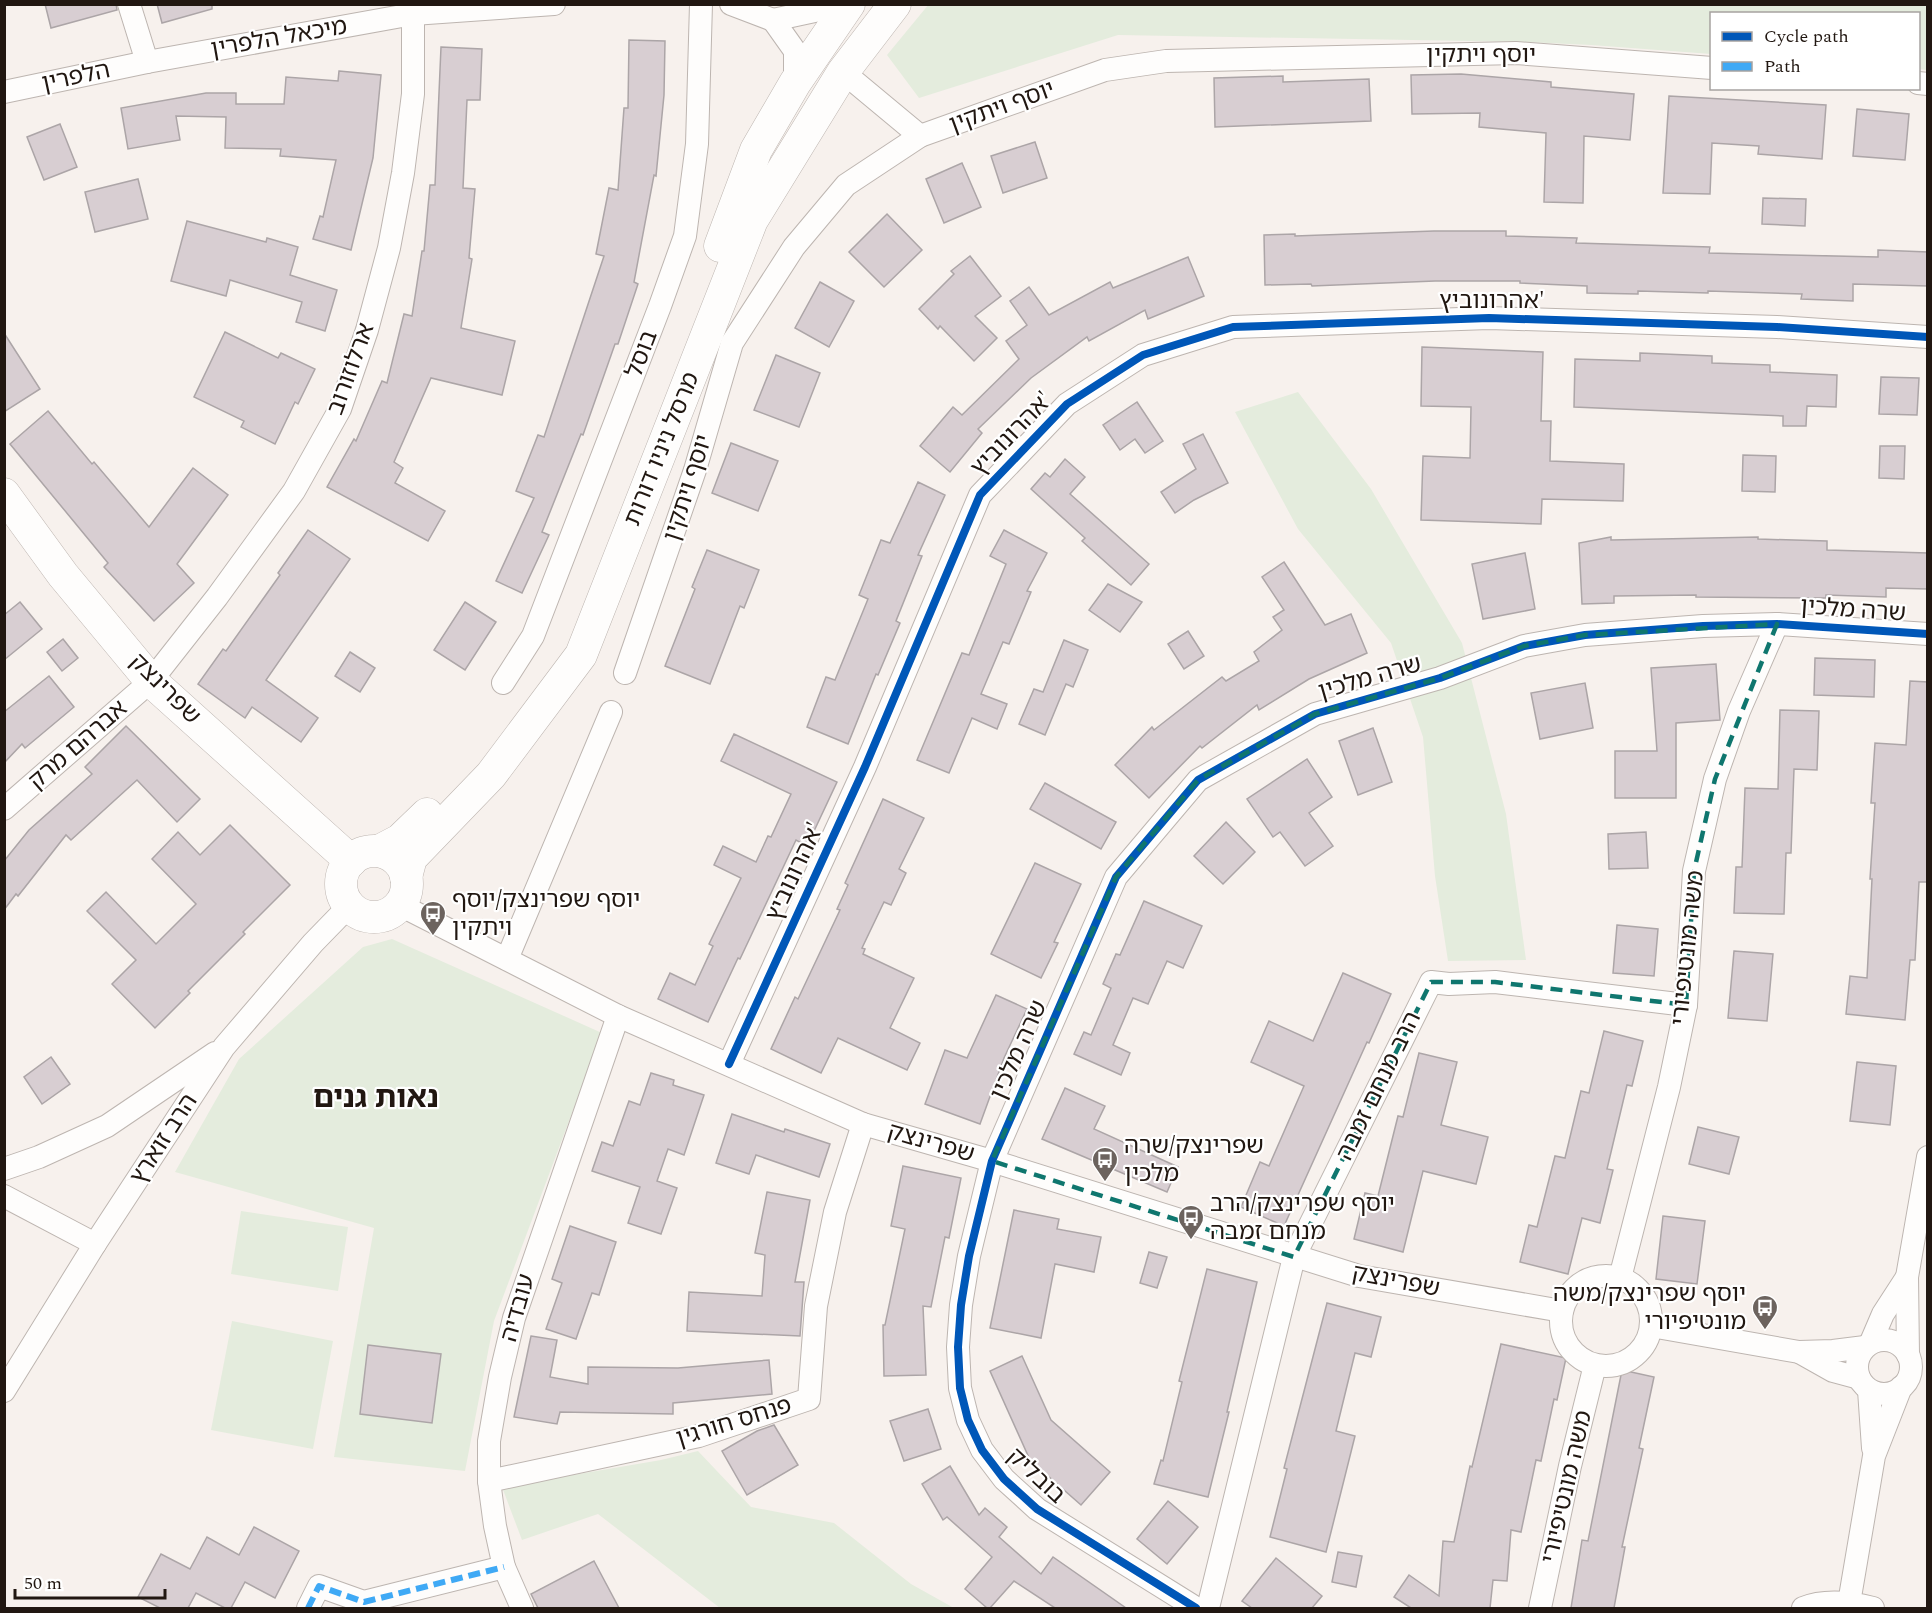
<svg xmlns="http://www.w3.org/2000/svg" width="1932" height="1613" font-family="Spectral,'Noto Sans Hebrew',serif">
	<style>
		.green { fill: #e4ecdd }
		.building { fill: #d8ced2; stroke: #aca5a7; stroke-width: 1.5 }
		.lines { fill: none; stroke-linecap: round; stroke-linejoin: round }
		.street-casing { stroke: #bdb5b0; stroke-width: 24 }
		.secondary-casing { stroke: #bdb5b0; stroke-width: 33 }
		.street { stroke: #fefdfc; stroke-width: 22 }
		.secondary { stroke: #fefdfc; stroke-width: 32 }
		.quiet { stroke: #3fa9f5; stroke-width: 6; stroke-dasharray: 12 6; stroke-linecap: butt }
		.cycleway-casing { stroke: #fff; stroke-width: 11 }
		.cycleway { stroke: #0057b8; stroke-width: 8 }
		.marked { fill: none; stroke: #0f766e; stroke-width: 4.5; stroke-dasharray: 12 8; stroke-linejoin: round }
		.labels { text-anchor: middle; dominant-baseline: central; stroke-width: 4.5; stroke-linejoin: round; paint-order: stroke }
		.street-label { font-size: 24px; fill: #211711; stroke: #fff }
		.poi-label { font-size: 24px; fill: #211711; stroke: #fff; text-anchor: start }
		.district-label { font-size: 30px; font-weight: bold; fill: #211711; stroke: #fff }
	</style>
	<rect width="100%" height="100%" fill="#f7f1ed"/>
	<!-- green -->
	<g class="green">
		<polygon points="929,4 1928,5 1927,70 1919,69 1918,14 1712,14 1711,54 1591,45 1526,42 1118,35 919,98 887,55"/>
		<polygon points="1298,392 1371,489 1462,643 1506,814 1526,960 1448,961 1435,876 1423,737 1391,643 1298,529 1235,412"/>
		<polygon points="392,939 602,1033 494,1321 465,1471 334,1457 374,1228 175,1172 239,1059 363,947"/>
		<polygon points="241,1211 348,1227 338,1291 231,1274"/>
		<polygon points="232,1321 333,1341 313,1449 211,1430"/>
		<polygon points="698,1451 751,1507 834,1523 911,1584 954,1608 720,1608 598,1514 522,1540 502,1487 661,1460"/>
	</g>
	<!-- building -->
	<g class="building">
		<polygon points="45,4 116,4 117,10 51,28"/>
		<polygon points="157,4 212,4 212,9 162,23"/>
		<polygon points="629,40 665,41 664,95 656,176 654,175 634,282 638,284 618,344 615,344 583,435 581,434 542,532 549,535 522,593 496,581 534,498 516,491 538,435 544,437 604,256 596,254 609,188 618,190 624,108 628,108"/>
		<polygon points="441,47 482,49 480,100 467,100 463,188 475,189 469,258 472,259 461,328 515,341 502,395 431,378 394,462 403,468 395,483 445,511 428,541 327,487 354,439 356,441 382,381 387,383 404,314 412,316 422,251 424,251 430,185 435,185"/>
		<polygon points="339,71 381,75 373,158 351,250 313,239 320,216 323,217 336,160 280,156 281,149 225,148 226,117 176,116 180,140 128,149 121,108 206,93 236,93 236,104 284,104 286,77 338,81"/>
		<polygon points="1461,74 1551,82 1551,87 1634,94 1630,140 1584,136 1583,203 1544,202 1546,133 1479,127 1480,113 1412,114 1411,75"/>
		<polygon points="1283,76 1283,82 1369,79 1371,121 1215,127 1214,78"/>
		<polygon points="1669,96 1826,105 1822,159 1758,154 1759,146 1712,143 1710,194 1663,193"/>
		<polygon points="1857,109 1909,114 1905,160 1853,156"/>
		<polygon points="60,124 77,167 44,180 27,137"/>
		<polygon points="1035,142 1047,178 1003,193 991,156"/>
		<polygon points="962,163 981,207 944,223 926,179"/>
		<polygon points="138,179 148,219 95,232 85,192"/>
		<polygon points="1763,198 1806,199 1805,226 1762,224"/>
		<polygon points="887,214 922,250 884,287 849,252"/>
		<polygon points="187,221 266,242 267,238 298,247 290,275 337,290 325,331 296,322 302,302 230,280 226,296 171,281"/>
		<polygon points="1434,231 1506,231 1506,236 1577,238 1576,243 1710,247 1709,253 1878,257 1878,250 1928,252 1928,286 1853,284 1853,301 1801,299 1802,294 1708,291 1708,293 1638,291 1638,294 1587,293 1587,286 1520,283 1520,281 1435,281 1312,286 1311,284 1265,285 1264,235 1295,234 1295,236"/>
		<polygon points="970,256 1001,296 975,316 997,338 974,361 940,326 938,329 919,309 954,274 951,271"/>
		<polygon points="1188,257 1204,296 1148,319 1145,310 1089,341 1087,337 1031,378 978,429 982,433 950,472 920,446 953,407 962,415 1019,359 1006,341 1027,325 1010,301 1029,287 1049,315 1110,282 1113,288"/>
		<polygon points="820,282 854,301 829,347 795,328"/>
		<polygon points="225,332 278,358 281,353 315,369 298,404 295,402 275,444 241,427 244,421 194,397"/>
		<polygon points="4,333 40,389 4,412"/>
		<polygon points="1422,347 1543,352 1541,421 1551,421 1550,461 1624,464 1623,501 1542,499 1541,524 1421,520 1423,456 1470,458 1471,407 1421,406"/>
		<polygon points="1640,353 1712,356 1712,363 1770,365 1770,372 1837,375 1836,407 1807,406 1806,426 1783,426 1783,416 1574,407 1575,359 1640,361"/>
		<polygon points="776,355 820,373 799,427 754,410"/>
		<polygon points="1881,377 1919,378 1917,415 1879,414"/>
		<polygon points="1137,402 1163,441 1145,453 1135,439 1120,450 1103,425"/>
		<polygon points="48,411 92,464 94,462 149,527 193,468 228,495 177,564 194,583 154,621 104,567 108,563 10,444"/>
		<polygon points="1203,434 1228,483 1194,500 1175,513 1161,492 1196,469 1183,444"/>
		<polygon points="731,443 778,461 758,511 712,493"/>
		<polygon points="1880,446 1905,446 1904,479 1879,478"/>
		<polygon points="1743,455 1776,456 1775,492 1742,491"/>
		<polygon points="1065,459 1085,477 1070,494 1149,564 1131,585 1082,541 1085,538 1031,489 1045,473 1050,477"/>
		<polygon points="918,482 945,495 918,555 922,556 896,621 900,623 878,675 876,674 848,744 807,727 826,677 835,680 868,599 859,595 881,540 890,543"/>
		<polygon points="308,530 350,559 266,680 318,718 301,742 252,707 245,718 198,684 223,649 226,651 280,575 278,573"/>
		<polygon points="1004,530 1047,553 1027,591 1031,592 1009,644 1003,642 981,694 1007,704 997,729 972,718 949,773 917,760 962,653 969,655 1006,564 990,556"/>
		<polygon points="1611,537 1611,540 1758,537 1758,539 1827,541 1827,550 1928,553 1928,589 1886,588 1886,597 1826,595 1826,598 1696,597 1696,595 1614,596 1614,603 1582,604 1579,543"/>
		<polygon points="707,550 759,570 744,608 740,606 710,684 665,666 695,589 692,587"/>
		<polygon points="1525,553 1535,609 1483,619 1472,564"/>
		<polygon points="1284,562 1325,625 1351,614 1367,653 1309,679 1259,710 1257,705 1202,748 1200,746 1149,798 1115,765 1152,727 1154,730 1222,677 1226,681 1259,661 1254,652 1282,630 1273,617 1284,610 1262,577"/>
		<polygon points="1108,584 1142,602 1120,632 1089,610"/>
		<polygon points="20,602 42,629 4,660 4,615"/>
		<polygon points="465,602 496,622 465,670 434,650"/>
		<polygon points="1188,631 1204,656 1184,669 1168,644"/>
		<polygon points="63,639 78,658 62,671 47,652"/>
		<polygon points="1064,640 1088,650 1073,687 1066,684 1045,735 1019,724 1034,689 1043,692"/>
		<polygon points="350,652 375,668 360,692 335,676"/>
		<polygon points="1815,658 1875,660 1874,697 1814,695"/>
		<polygon points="1716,664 1720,720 1676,723 1676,798 1615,798 1615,751 1657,751 1651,668"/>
		<polygon points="49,676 74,707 25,748 22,744 4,763 4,712"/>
		<polygon points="1910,681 1928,682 1928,882 1919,882 1915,960 1910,960 1905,1020 1846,1014 1850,976 1867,978 1872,879 1870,879 1875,803 1871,803 1875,743 1906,745"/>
		<polygon points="1585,683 1593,728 1540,739 1531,693"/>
		<polygon points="1780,710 1819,711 1817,770 1794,769 1791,853 1786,853 1784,914 1734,913 1736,867 1742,867 1745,788 1778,789"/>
		<polygon points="126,726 200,799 177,822 137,780 71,840 66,835 18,896 16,894 4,910 4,861 29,830 92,774 85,767"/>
		<polygon points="1373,728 1392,782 1358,795 1339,741"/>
		<polygon points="734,734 837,782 807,846 796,840 740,959 738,958 708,1022 658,999 670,973 695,985 713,946 709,944 741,878 714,865 723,846 756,862 768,836 771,837 791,794 721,761"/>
		<polygon points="1307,759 1332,797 1309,813 1333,846 1305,866 1280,832 1273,837 1247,799"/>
		<polygon points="1045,783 1116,822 1101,849 1030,809"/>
		<polygon points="883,799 924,818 899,869 906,873 891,905 884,902 862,948 865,949 863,954 914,978 890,1028 920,1043 907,1070 838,1038 821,1073 771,1049 795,997 798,999 840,910 837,909 848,885 845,883"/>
		<polygon points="1226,822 1255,852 1223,884 1194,856"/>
		<polygon points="230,825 290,885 243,932 245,934 188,991 190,993 155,1028 112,984 136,960 87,911 106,892 156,944 196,904 152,859 178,832 200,855"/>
		<polygon points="1646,832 1648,868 1609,869 1608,834"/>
		<polygon points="1035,863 1081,884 1054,942 1058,943 1041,978 991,954"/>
		<polygon points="1144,901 1202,926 1183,968 1167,961 1148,1004 1133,998 1113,1045 1130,1053 1121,1075 1074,1054 1084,1032 1091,1035 1111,988 1103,984 1116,954 1120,955"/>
		<polygon points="1617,925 1658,929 1654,976 1613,973"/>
		<polygon points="1734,951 1773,954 1767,1021 1728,1018"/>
		<polygon points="1343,973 1391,994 1369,1043 1367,1042 1284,1226 1241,1207 1260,1162 1269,1166 1304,1086 1251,1062 1269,1021 1313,1041"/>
		<polygon points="996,995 1027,1009 1004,1058 980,1124 925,1104 945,1050 967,1058"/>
		<polygon points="1604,1031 1643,1041 1632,1086 1627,1085 1607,1169 1613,1170 1600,1223 1582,1218 1568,1274 1520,1262 1529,1225 1537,1227 1555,1156 1565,1158 1581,1091 1589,1093"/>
		<polygon points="1419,1053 1457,1062 1441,1125 1488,1137 1476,1184 1423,1171 1403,1252 1354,1239 1365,1193 1378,1196 1398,1116 1403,1117"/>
		<polygon points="51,1057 70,1084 42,1104 24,1077"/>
		<polygon points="1857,1062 1896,1066 1890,1125 1850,1121"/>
		<polygon points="651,1073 674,1080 673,1085 704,1095 684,1155 668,1149 657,1181 677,1188 661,1234 628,1223 640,1187 592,1171 602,1142 613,1146 629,1101 640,1105"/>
		<polygon points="1065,1088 1105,1106 1094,1129 1178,1167 1167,1192 1042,1139"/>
		<polygon points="732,1114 784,1132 785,1129 830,1144 819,1177 756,1155 749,1174 716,1163"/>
		<polygon points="1698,1127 1739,1137 1729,1174 1689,1164"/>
		<polygon points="903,1166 961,1178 949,1238 945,1237 931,1307 923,1306 926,1375 884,1376 883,1325 885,1325 905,1229 891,1226"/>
		<polygon points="767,1192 810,1200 795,1282 804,1282 800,1336 687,1331 689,1292 762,1296 765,1255 755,1253"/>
		<polygon points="1014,1210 1059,1219 1057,1229 1101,1237 1094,1272 1055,1264 1041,1338 990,1328"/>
		<polygon points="1663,1216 1705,1221 1697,1284 1656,1279"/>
		<polygon points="570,1226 616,1242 599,1295 592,1293 576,1339 546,1329 562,1283 552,1279"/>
		<polygon points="1149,1252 1167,1257 1157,1288 1140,1283"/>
		<polygon points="1207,1269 1257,1282 1227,1412 1229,1412 1208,1497 1154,1484 1161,1460 1163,1461 1182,1382 1179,1381"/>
		<polygon points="1327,1303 1381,1317 1371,1357 1355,1353 1336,1431 1355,1436 1326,1552 1270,1537 1287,1469 1284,1468"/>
		<polygon points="531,1336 557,1340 550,1377 588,1384 588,1367 678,1368 769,1360 772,1394 673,1403 673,1414 560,1412 557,1424 514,1417"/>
		<polygon points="1501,1344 1566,1358 1557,1400 1554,1399 1541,1461 1536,1460 1521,1532 1511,1530 1507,1581 1493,1580 1490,1608 1411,1608 1394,1597 1409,1575 1439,1596 1443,1541 1454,1542 1470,1466 1472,1467"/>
		<polygon points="368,1345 441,1354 432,1423 360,1414"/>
		<polygon points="1022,1356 1051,1420 1110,1472 1081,1505 1030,1460 990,1371"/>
		<polygon points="1622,1370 1654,1377 1639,1448 1643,1449 1622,1547 1625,1547 1614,1608 1571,1608 1582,1540 1588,1541"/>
		<polygon points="928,1409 941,1449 904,1461 890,1421"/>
		<polygon points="774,1425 798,1465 747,1495 722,1451 757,1431"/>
		<polygon points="950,1466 979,1515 985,1508 1007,1527 999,1537 1041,1574 1053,1557 1126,1608 1055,1608 1014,1581 990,1608 987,1608 965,1589 992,1557 947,1517 943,1520 922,1484"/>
		<polygon points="1168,1501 1198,1527 1167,1564 1137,1539"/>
		<polygon points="254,1527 299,1551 275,1598 245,1582 231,1608 225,1608 196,1593 188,1608 160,1608 138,1597 161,1554 190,1569 207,1537 239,1555"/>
		<polygon points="1338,1552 1362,1556 1356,1587 1332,1582"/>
		<polygon points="1276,1558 1322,1596 1312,1608 1252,1608 1242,1601"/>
		<polygon points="594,1561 619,1608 538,1608 531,1594"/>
	</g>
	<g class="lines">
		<defs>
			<g id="street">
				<polyline points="129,4 147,62"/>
				<polyline points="731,4 773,20"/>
				<polyline points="773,20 847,4"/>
				<polyline points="773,20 795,51 795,83"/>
				<polyline points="843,72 920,136"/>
				<polyline points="1918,83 1928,84"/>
				<polyline points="4,92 147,62 413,14 554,4"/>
				<polyline points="625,673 695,470 732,343 794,247 846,185 920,136 1105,70 1166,61 1516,53 1712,68"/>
				<polyline points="503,683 533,636 660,306 685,236 697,144 701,4"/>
				<polyline points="4,809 151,681 217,597 294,491 340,409 367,330 389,248 403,173 413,94 413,14 412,4"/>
				<polyline points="400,905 618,1016 863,1124 992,1161 1359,1276 1562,1311"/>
				<polyline points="507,959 611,712"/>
				<polyline points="729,1064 865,767 980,495 1067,404 1143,355 1233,327 1489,318 1777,327 1928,337"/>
				<polyline points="4,1169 39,1157 107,1126 215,1053"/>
				<polyline points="4,1196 95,1244"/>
				<circle cx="1606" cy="1321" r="45"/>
				<polyline points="1620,1278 1669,1087 1686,1005 1694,871 1715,779 1739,711 1777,624"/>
				<polyline points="1651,1326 1799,1352 1833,1351 1865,1347"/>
				<circle cx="1884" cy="1367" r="27"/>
				<polyline points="1871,1342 1883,1314 1907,1277"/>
				<polyline points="1801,1353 1833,1371 1859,1378"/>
				<polyline points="1908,1355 1907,1277 1928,1157"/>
				<polyline points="1869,1390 1873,1448"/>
				<polyline points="4,1391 95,1244 224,1047 313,943 349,906"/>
				<polyline points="489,1481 699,1436 809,1399 816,1306 835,1212 863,1124"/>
				<polyline points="1849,1603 1874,1456 1901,1387"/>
				<polyline points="308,1608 319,1586 364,1602 504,1567"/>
				<polyline points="522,1608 504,1567 495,1526 489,1481 489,1441 500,1377 514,1318 618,1016"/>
				<polyline points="1196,1608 1037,1509 1004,1479 982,1450 968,1420 960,1388 958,1347 961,1305 969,1256 992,1161 1116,877 1198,780 1315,714 1440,678 1524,646 1585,635 1703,626 1777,624 1928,634"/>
				<polyline points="1208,1608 1294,1257 1431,982 1449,984 1495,982 1686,1005"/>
				<polyline points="1540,1608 1570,1466 1595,1365"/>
				<path d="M1803,1608C1825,1599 1850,1602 1873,1608"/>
			</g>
			<g id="secondary">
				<polyline points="720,246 756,150 795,83 849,4"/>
				<polyline points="4,494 63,575 151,681 351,861"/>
				<polyline points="379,851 400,840 427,814"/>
				<circle cx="374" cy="884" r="33"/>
				<polyline points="406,877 411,858 491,775 581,655 752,220 843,72 895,4"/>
			</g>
		</defs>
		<!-- street casing -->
		<use href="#street" class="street-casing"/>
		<!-- secondary casing -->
		<use href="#secondary" class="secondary-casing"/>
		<!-- street -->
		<use href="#street" class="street"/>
		<!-- secondary -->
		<use href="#secondary" class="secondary"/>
		<!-- quiet -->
		<polyline class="quiet" points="308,1608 319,1586 364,1602 504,1567"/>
		<defs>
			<g id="cycleway">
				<polyline points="729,1064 865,767 980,495 1067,404 1143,355 1233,327 1489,318 1777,327 1928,337"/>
				<polyline points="1196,1608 1037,1509 1004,1479 982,1450 968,1420 960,1388 958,1347 961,1305 969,1256 992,1161 1116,877 1198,780 1315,714 1440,678 1524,646 1585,635 1703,626 1777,624 1928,634"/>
			</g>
		</defs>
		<!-- cycleway casing -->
		<use href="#cycleway" class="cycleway-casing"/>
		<!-- cycleway -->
		<use href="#cycleway" class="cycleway"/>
	</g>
	<!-- marked area -->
	<path class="marked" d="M1777,624L1715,779L1694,871L1686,1005L1495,982H1431L1294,1257L992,1161L1116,877L1198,780L1315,714L1440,678L1524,646L1585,635Z"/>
	<!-- icons -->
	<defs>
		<symbol id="bus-pin" viewBox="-11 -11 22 30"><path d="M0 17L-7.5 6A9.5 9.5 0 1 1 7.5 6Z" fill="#6c635e" stroke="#fff"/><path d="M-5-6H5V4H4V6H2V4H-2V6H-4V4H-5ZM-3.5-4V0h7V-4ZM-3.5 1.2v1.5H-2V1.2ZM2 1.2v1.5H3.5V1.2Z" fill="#fff"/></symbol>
	</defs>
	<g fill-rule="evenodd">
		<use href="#bus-pin" x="418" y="899" width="30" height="40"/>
		<use href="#bus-pin" x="1090" y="1145" width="30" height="40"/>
		<use href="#bus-pin" x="1176" y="1203" width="30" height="40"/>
		<use href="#bus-pin" x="1750" y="1293" width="30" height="40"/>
	</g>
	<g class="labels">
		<!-- street labels -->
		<g class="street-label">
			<text transform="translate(279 38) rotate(-10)">מיכאל הלפרין</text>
			<text x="1481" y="55">יוסף ויתקין</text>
			<text transform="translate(76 77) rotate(-12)">הלפרין</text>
			<text transform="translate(1002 107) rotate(-20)">יוסף ויתקין</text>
			<text x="1492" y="301">אהרונוביץ'</text>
			<text transform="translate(642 354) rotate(-69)">בוסל</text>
			<text transform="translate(351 369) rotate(-70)">ארלוזורוב</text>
			<text transform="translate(1012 434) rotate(-46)">אהרונוביץ'</text>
			<text transform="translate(662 449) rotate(-68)">מרסל ניניו דורות</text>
			<text transform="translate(688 488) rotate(-72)">יוסף ויתקין</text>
			<text transform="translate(1853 610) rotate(4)">שרה מלכין</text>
			<text transform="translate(1370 678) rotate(-16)">שרה מלכין</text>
			<text transform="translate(165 689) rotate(45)">שפרינצק</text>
			<text transform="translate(78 745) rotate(-41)">אברהם מרק</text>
			<text transform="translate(795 872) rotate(-65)">אהרונוביץ'</text>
			<text transform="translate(1688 948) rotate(-84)">משה מונטיפיורי</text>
			<text transform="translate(1019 1050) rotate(-66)">שרה מלכין</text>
			<text transform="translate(1379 1086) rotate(-64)">הרב מנחם זמבה</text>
			<text transform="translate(164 1139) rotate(-57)">הרב זוארץ</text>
			<text transform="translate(931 1143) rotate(16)">שפרינצק</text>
			<text transform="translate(1396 1281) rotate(11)">שפרינצק</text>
			<text transform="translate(518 1308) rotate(-74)">עובדיה</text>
			<text transform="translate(734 1422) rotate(-17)">פנחס חורגין</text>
			<text transform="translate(1036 1476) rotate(43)">בובליק</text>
			<text transform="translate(1567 1487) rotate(-77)">משה מונטיפיורי</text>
		</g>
		<!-- poi labels -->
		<g class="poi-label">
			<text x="452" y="900">יוסף שפרינצק/יוסף<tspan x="452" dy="28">ויתקין</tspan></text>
			<text x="1124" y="1146">שפרינצק/שרה<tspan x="1124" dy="28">מלכין</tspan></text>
			<text x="1210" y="1204">יוסף שפרינצק/הרב<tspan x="1210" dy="28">מנחם זמבה</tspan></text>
			<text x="1746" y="1294" text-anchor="end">יוסף שפרינצק/משה<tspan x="1746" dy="28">מונטיפיורי</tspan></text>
		</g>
		<!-- district labels -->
		<g class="district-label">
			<text x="376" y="1098">נאות גנים</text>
		</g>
	</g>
	<!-- border -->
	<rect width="1932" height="1613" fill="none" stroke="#211711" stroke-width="12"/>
	<!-- legend -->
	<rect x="1710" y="12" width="210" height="78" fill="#ffffff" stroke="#a6a2a0" stroke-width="1.5"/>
	<rect x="1722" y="32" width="30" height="9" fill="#0057b8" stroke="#a6a2a0" stroke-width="1.5"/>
	<text x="1764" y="42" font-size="18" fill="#211711">Cycle path</text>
	<rect x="1722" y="62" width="30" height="9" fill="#3fa9f5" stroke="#a6a2a0" stroke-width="1.5"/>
	<text x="1764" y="72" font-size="18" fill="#211711">Path</text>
	<!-- scale -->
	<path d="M15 1589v9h150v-9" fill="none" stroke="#211711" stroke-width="3"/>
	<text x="24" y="1589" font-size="18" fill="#211711" stroke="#ffffff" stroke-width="4.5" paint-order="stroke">50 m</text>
</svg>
